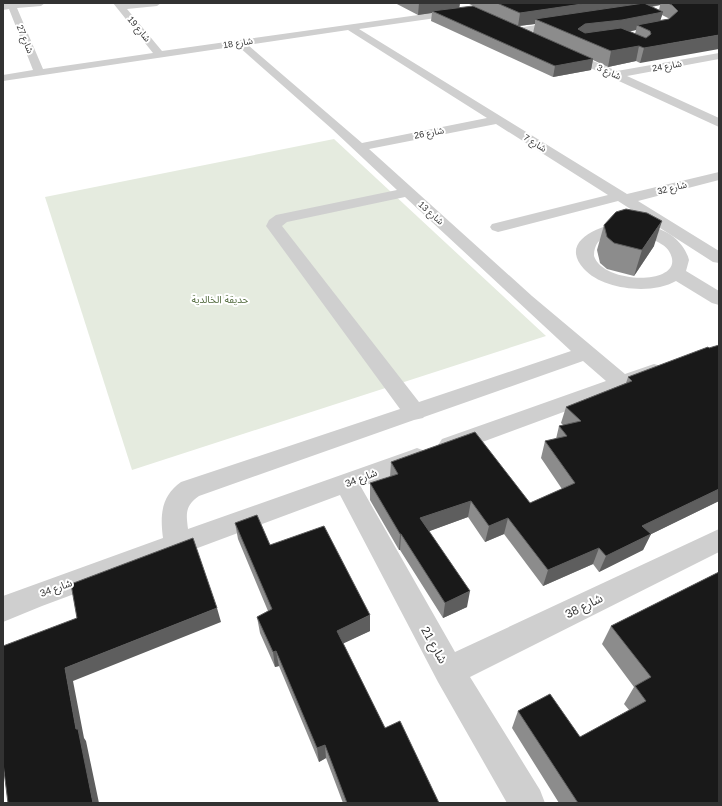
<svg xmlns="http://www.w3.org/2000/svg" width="722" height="806" font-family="Helvetica,'Noto Sans Arabic',sans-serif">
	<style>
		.green { fill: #e5ebdf }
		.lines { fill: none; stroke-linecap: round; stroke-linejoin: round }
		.minor { fill: #cfcfcf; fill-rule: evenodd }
		.wall { fill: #8c8c8c; fill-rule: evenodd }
		.shaded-wall { fill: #5e5e5e }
		.building { fill: #191919; stroke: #5e5e5e }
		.labels { text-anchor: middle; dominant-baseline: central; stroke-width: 4; stroke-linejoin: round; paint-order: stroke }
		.far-street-label { font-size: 9px; fill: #323232; stroke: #fff }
		.park-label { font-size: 10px; fill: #556d41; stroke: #fff }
		.street-label { font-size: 10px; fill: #323232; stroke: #fff }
		.near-street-label { font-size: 12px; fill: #323232; stroke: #fff }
	</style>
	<rect width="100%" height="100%" fill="#fff"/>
	<!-- green -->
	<polygon class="green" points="334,139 546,336 132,470 45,197"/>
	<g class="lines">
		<!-- minor -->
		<g class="minor">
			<path d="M16,3H45L41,6L17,8L43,69L153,53L113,3H161L157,6L127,9L162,51L461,9L464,10L465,12L464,14L359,29L627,194L719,172V180L638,201L719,251V263L713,262L618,201L498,232L492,230L490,227L492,224L608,195L496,124L369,149L532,296L625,374L654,364L661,366L664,371L661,376L458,451L450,453L442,451L438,445L442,439L606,381L583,361L424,417L423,418L414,420L199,496C185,506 186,513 188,529L409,451L417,448L425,451L429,457L425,463L361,487L455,652L719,529V552L470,677L540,790L545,803H507L438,682L340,495L42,606L3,622V596L163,538C160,515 161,496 181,482L400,409L266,226L269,220L276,215L397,190L332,129L238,46L3,81V75L33,70L9,9L3,10V4ZM348,30L487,118L362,143L248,45ZM405,197L571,351L419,402L282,226L287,222Z"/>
			<polygon points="563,21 568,24 566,26 517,34 512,31 517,28"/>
			<polygon points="564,49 617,71 719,53 719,59 627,76 719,118 719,127 560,54 559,52"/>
			<path d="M630,221L636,223L638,226L636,229C618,234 594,232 594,256C603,285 687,286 670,253C665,242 650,241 644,232L646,229C664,224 685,243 689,260L686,271L719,291V305L712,303L676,281C652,295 603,290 584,269C556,238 608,223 630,221Z"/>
		</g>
	</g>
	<!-- wall -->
	<g class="wall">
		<path d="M395,3H460L459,8L502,19L467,3H719L640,63L636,61L608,67L593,60L591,70L553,77L431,21L432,13L418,15ZM660,5L659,10L652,7ZM662,15L668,18L669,19L660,20ZM535,24L533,33L519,26ZM636,30L635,34L629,31Z"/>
		<polygon points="604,225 654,246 634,276 607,269 600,263 597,250"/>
		<polygon points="719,345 719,501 651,534 643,550 599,572 593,564 543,586 504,534 485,542 468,517 429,531 467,607 443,618 400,550 399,550 370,500 370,483 390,477 391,462 530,503 562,489 541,458 545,441 556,439 559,426 563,425 561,423 566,407 626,383 628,377"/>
		<polygon points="235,523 270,545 370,631 343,643 385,728 439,803 343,803 326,758 319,762 279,666 275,667 260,633 257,617 268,611 238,539"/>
		<polygon points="719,572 719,803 559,803 512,728 518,711 580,737 629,710 624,704 634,687 602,644 611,626"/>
	</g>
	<!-- shaded-wall -->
	<g class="shaded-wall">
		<polygon points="419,3 460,3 459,9 432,11 432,13 418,15"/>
		<polygon points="589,3 661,3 660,5 544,23 535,19 535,24 518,26 520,13"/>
		<polygon points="663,12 659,25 637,25 636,30 619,34 577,37 578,29 585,24"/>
		<polygon points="719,35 719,49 640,63 644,48"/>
		<polygon points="639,46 636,61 608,67 611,51"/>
		<polygon points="593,59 591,70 553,77 555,66"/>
		<polygon points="662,221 654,246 634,276 642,250"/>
		<polygon points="719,489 719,501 635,542 642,526"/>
		<polygon points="471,501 468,517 419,535 420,518"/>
		<polygon points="508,518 504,534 485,542 489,526"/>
		<polygon points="400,534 401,534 400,550 399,550"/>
		<polygon points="651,534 643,550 599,572 606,556"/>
		<polygon points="599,548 593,564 543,586 548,570"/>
		<polygon points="470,591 467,607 443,618 445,603"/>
		<polygon points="217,608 221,622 73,681 84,738 86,741 99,803 93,803 76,729 65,668"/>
		<polygon points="370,615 370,631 338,646 337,631"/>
		<polygon points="276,651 279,666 275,667 273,652"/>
		<polygon points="325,745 326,758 319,762 317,748"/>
	</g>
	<!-- building -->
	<g class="building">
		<polygon points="497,3 589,3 520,13"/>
		<polygon points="644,3 663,12 622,20 585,24 578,29 585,33 621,28 646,38 651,34 650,31 637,25 669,19 678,11 672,5 668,3 719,3 719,35 644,48 639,46 611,51 535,19"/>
		<polygon points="473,6 593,59 555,66 432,11"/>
		<polygon points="626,209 647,213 662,221 642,250 614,243 607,237 604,225 616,212"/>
		<polygon points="719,345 719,489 642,526 651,534 606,556 599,548 548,570 508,518 489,526 471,501 420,518 470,591 445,603 401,534 400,534 370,483 398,474 391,462 475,432 530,503 575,483 545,441 567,436 559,426 581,421 566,407 632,381 628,377 708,347 709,348"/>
		<polygon points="257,515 270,545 324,526 370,615 337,631 385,728 400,721 439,803 347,803 325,745 317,748 276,651 273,652 257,617 272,609 235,523"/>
		<polygon points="193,538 217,608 65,668 76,729 78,729 93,803 8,803 3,763 3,646 77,618 71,584"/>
		<polygon points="719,572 719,803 578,803 518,711 550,694 580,737 646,701 635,686 651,677 611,626"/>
	</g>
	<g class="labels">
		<!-- far-street labels -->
		<g class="far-street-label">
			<text transform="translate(139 29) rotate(50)">شارع 19</text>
			<text transform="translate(25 39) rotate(68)">شارع 27</text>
			<text transform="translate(238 43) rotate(-9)">شارع 18</text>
			<text transform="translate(667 66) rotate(-10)">شارع 24</text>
			<text transform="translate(609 72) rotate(24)">شارع 3</text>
			<text transform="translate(429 133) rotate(-11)">شارع 26</text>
			<text transform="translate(535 143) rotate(32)">شارع 7</text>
			<text transform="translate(672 188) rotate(-14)">شارع 32</text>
			<text transform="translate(431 213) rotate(42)">شارع 13</text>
		</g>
		<!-- park labels -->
		<g class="park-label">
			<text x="220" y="299">حديقة الخالدية</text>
		</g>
		<!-- street labels -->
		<g class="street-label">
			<text transform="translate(361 478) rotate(-21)">شارع 34</text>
			<text transform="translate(56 588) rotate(-20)">شارع 34</text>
		</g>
		<!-- near-street labels -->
		<g class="near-street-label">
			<text transform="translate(584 606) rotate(-26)">شارع 38</text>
			<text transform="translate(434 645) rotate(61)">شارع 21</text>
		</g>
	</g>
	<!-- border -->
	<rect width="722" height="806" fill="none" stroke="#323232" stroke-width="8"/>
</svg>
